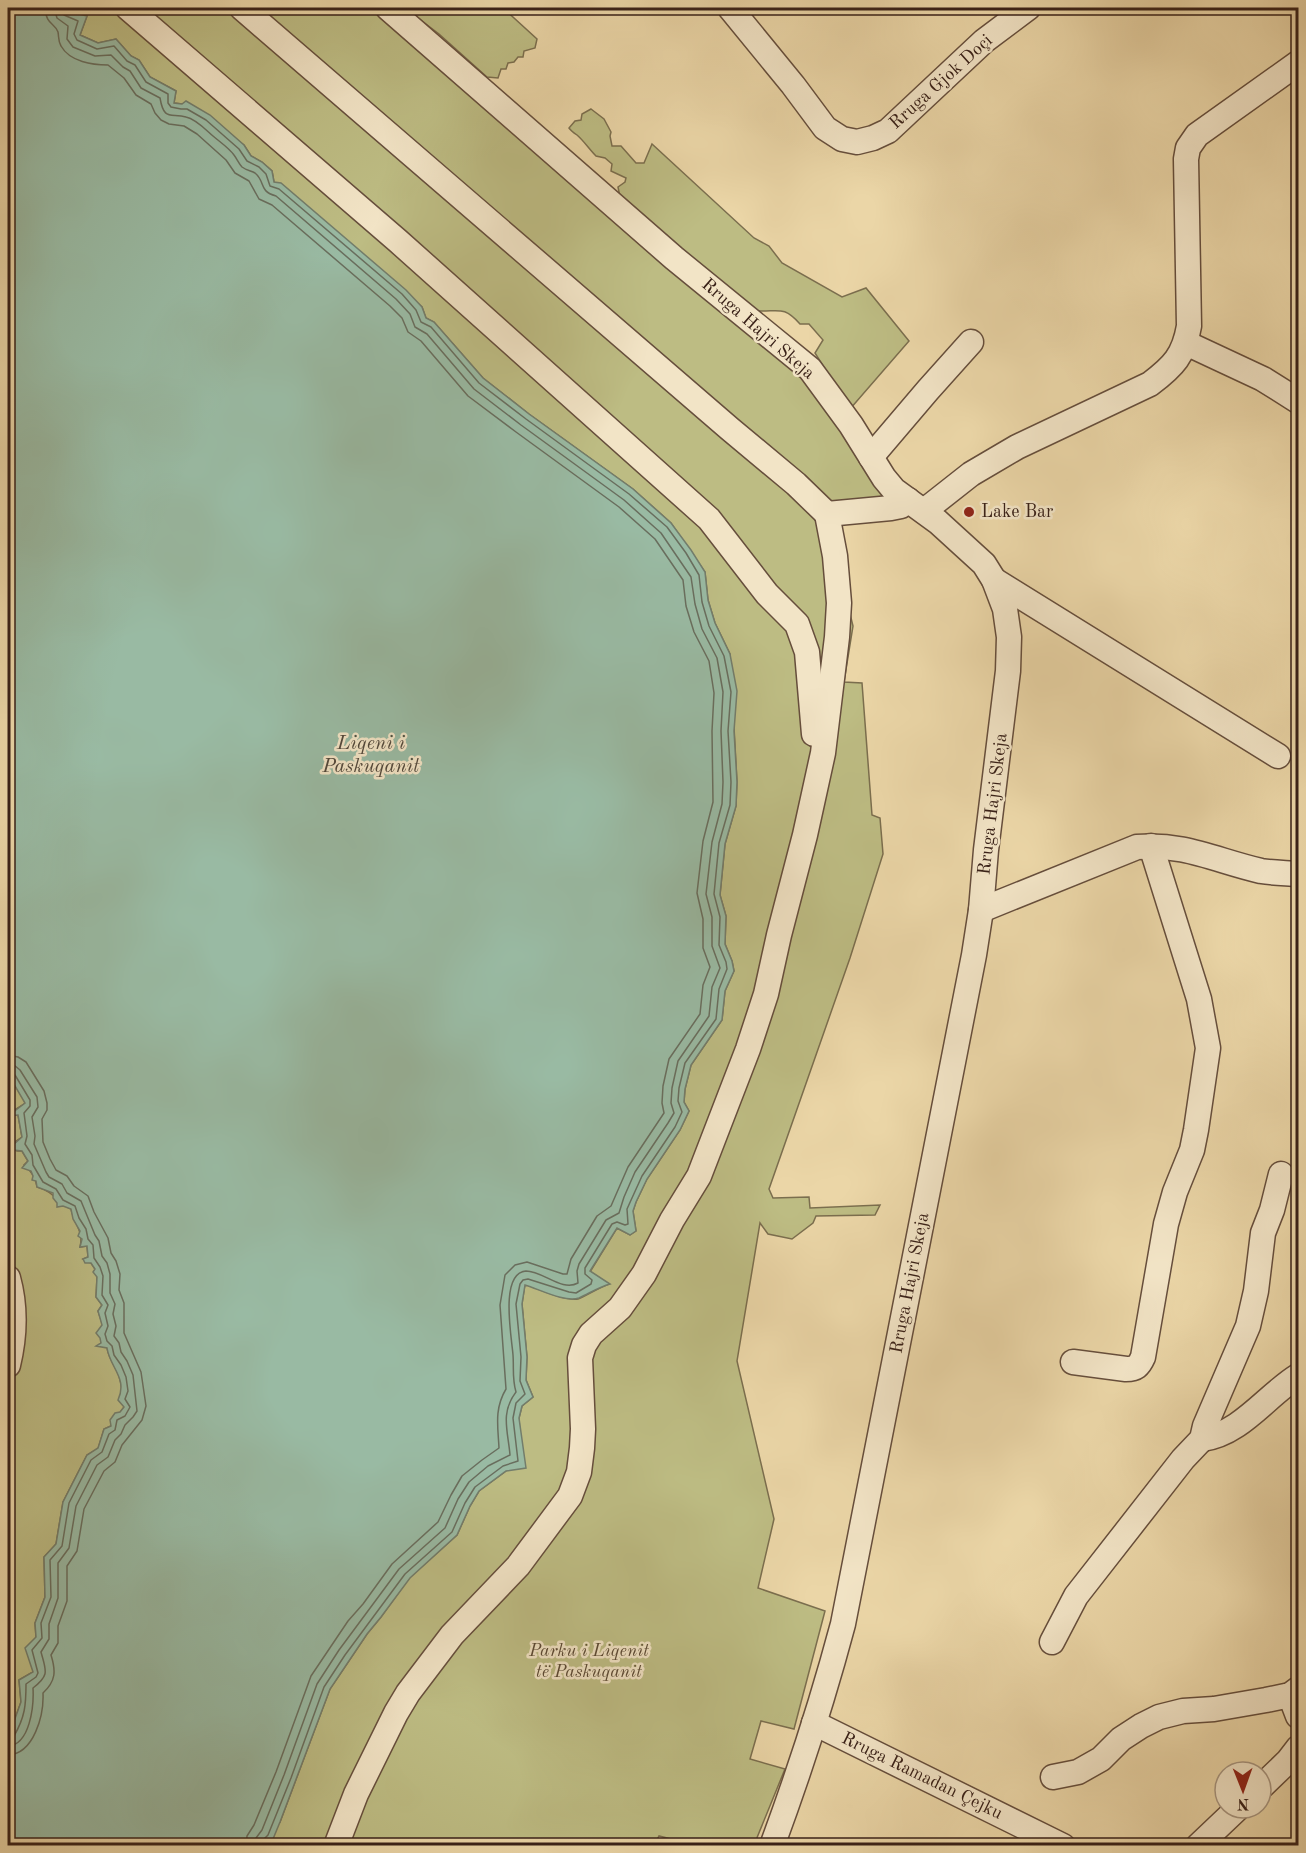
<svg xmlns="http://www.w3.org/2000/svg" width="1306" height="1853" font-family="'Old Standard TT',serif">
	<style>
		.green { fill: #bdbc83; stroke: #7b6e4e; stroke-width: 1.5 }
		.water { fill: #99baa3; stroke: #737d6b; stroke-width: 1.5 }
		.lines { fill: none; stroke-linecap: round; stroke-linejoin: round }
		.shore { stroke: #696e5e; stroke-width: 1.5 }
		.minor-casing { stroke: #664e3c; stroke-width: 27 }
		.minor { stroke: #f2e4c6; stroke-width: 24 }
		.poi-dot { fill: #8f2418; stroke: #f2e4c6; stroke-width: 2 }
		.labels { text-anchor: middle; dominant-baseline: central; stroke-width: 5; stroke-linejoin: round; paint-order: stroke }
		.street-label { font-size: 18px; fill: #392118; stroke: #f2e4c6 }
		.poi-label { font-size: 18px; fill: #392118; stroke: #f2e4c6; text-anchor: start }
		.park-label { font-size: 18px; font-style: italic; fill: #5a4833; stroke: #f2e4c6 }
		.water-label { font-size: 20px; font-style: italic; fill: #51473b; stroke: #f2e4c6 }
	</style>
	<rect width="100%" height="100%" fill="#ebd6a7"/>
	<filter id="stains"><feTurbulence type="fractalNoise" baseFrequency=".00333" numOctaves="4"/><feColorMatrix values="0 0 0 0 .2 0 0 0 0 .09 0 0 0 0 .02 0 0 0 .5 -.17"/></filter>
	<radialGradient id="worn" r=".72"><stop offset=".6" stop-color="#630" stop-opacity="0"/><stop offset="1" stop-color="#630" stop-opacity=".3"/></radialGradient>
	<!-- green -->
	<g class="green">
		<path d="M64,8H371L502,116L808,379L886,499L841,520L837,532L841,577L853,626L844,682L862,683L872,815L880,818L883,854L850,958L769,1189L773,1198L809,1197L810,1208L880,1205L875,1215L816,1216L813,1223L792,1239L768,1234L760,1223L737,1361L774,1519L758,1588L825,1611L794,1729L761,1721L750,1759L785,1769L754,1845H694L659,1836L654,1846H260L280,1822L330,1689L367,1634L381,1617L409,1578L457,1535L470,1506L479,1491L506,1471L520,1435L519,1418L522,1406L533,1397L526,1380L527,1357L522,1304L525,1284C538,1289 565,1301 578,1299C584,1297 600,1287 609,1284L590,1272L617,1228L630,1235L636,1231L633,1211L636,1202L647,1179L680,1130L689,1111L684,1102L685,1089L691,1065L722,1020L725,991L734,971L732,961L725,944L726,916L720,895L725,844L736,806L737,782L730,654L715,623L708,600L705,572L671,523L633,489L529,414L483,378L434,322L426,318L422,307L274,182L272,171L262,162L251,156L244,145L182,104L174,103L176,91L150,77L139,60L131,56L116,39L98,43L80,35L87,16L71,12Z"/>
		<polygon points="405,8 503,8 537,39 535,48 524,51 523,57 518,57 514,62 508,63 506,69 501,69 498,78 487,77 439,34"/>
		<path d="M591,109L604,119L611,132L610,136L612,146H621L636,163H644L652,144L754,238L769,246L782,263L842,297L866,288L909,341L850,409L815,353L823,340L809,324H800C783,305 779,312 756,311L677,249L620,197L618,187L625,182L626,178L611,171L612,164L605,158L596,156C589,149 584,141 577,135C574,133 571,131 569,128L575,121L581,120L582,114Z"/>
		<polygon points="8,1074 26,1103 8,1114"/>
		<path d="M18,1115L22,1137L16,1141L17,1151H22L28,1161L24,1165C31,1171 36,1178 37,1187C56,1192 56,1203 71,1209C74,1223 84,1232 80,1247L87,1246L88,1257L83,1259L91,1263L95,1269L97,1277L96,1297L102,1305L98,1311L103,1326L101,1343L107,1348C109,1360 115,1365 119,1376C122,1386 123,1397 124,1407L111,1426L104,1429L98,1449L87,1455L63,1502L56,1544L44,1557L45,1597L35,1623L36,1637L33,1672L19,1680L21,1702L8,1738V1116Z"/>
	</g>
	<!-- water -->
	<path class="water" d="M8,8H64L71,12L87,16L80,35L98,43L116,39L131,56L139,60L150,77L176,91L174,103L182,104L186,101L210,115L244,145L251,156L262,162L272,171L274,182L281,183L406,290L422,307L426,318L434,322L483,378L529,414L633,489L671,523L691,550L705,572L708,600L715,623L730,654L737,691L734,731L737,782L736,806L725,844L720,895L726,916L725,944L732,961L734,971L725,991L722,1020L691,1065L685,1089L684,1102L689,1111L680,1130L647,1179L636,1202L633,1211L636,1231L630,1235L617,1228L590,1271L610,1284C599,1287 590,1293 579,1298C565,1303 539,1289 525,1285L522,1304L527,1357L526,1380L533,1397L522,1406L519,1418L526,1468L506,1471L479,1491L470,1506L457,1535L410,1578L381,1617L367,1634L330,1689L280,1822L273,1839L266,1845H8V1805L10,1786L8,1779V1738L21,1702L19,1680L33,1672L25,1648L36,1637L35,1623L45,1597L44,1557L56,1544L63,1502L87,1455L98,1448L104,1429L111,1426L110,1420L115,1413L120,1412L124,1407L118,1400C128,1378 110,1368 107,1348L96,1346L101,1343L100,1338L96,1333L102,1325L98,1311L102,1305L96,1297L97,1277L93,1272L95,1269L91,1263H85L83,1259L88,1257L87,1246L80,1247L82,1239L78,1236L80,1231L73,1219L71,1209L63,1206L57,1207V1203L53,1198V1193L37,1187L36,1181L32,1180L33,1176L31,1171L22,1168L28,1161L22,1151L13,1150V1145L22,1137L18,1115L8,1116L25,1103L8,1074Z"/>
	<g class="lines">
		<!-- shore -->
		<g class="shore">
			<path d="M45,8C46,25 55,23 58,32C59,37 58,41 61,46C70,62 93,65 108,65L124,78L136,95L151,104L155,113L161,120L169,124L184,126L197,134L226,160L235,173L249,181L259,199L272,205L390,306L402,318L408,332L421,341L468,396L516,432L619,507L655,539L683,580L686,606L694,632L709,661L714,693L712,731L713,802L703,841L697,893L703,919V948L710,967L703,985L700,1014L669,1059L663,1086L662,1103L664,1113L628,1167L611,1206L597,1216L571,1259L567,1274H563L527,1262L515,1265L505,1275L500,1305L506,1389C494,1409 498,1427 499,1448L482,1460L462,1476L451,1495L438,1522L392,1564L363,1604L348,1621L311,1676L276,1772L254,1825L247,1836L246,1846"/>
			<path d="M54,8L57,18L68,26L67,39L73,47L95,56L111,55L123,67L130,71L141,88L160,98C164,121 170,113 186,117C196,119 206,130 213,136C220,142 229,148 234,155C237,159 239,164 242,167C246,170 251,171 255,173C266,182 258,191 276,196L396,299L410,314L415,327L427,334L474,389L521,425L624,500L661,533L691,577L695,604L702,629L717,658L723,692L721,731L723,782L722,804L712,842L706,894L712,917V946L720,968L712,987L709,1016L678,1061L672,1088L671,1103L674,1113L668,1123L635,1172L624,1197L619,1213L606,1220L579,1264L577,1271L578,1283C562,1292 543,1271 526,1271C499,1273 512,1339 513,1355C514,1368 512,1379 516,1392C500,1413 508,1431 510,1455L488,1466L469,1482L458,1499L445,1528L399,1569L339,1650L317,1684L284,1775L262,1830L256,1838L255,1846"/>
			<polyline points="62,8 64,15 78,21 74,34 77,40 97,49 114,46 127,61 135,65 146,82 168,94 168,103 171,107 181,109 187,109 206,120 239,149 247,161 259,167 266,174 270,186 279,189 402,294 416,310 421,322 431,327 479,383 526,419 629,494 667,527 686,553 699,575 702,602 709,626 724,656 731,692 728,731 731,782 730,805 719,843 714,894 720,917 719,945 726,962 727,969 719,989 716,1019 685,1063 679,1088 678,1101 682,1112 675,1127 642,1176 627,1209 628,1224 625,1225 617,1222 612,1224 585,1268 585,1274 592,1280 591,1284 576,1293 569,1292 528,1279 523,1280 520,1284 516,1304 521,1357 520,1381 525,1394 516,1403 513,1418 518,1461 503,1466 475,1487 465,1503 452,1532 405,1574 345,1655 324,1687 291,1778 268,1835 263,1840 262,1846"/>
			<path d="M8,1055L18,1057L26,1062L44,1091L47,1103V1110L42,1119L43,1142L50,1159L56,1170L67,1176L74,1186L88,1196L94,1212L108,1238L111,1253L116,1261L120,1274L119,1290L124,1303V1333L141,1372L146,1406L142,1420L122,1445L115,1462L104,1471L84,1509L77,1551L67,1566V1601L58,1626V1643L51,1655C56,1671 56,1681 43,1693C44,1715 34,1754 8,1755"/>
			<path d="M8,1064L14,1065L20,1070L37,1097L38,1107L32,1117L35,1136L34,1144L46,1172L49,1177L62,1184L67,1193L81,1201L95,1235L99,1241L102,1256L107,1263L110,1274V1293L115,1304L113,1314L116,1326L114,1336L119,1343L121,1352L127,1361L133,1375L137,1411L133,1417L125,1425L121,1434L115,1440L108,1457L97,1465L76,1506L69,1548L58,1563V1598L49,1624V1639L41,1652C46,1671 50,1675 33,1688C34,1706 30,1745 8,1746"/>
			<path d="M8,1072L15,1075L30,1100V1106L24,1113L27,1136L25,1144L32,1155L33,1165L43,1182L56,1189L63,1200L75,1206L79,1218L86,1229L88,1239L93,1245L94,1258L100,1267L103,1276L102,1295L108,1305L105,1313L108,1326L105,1334L107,1341L112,1346L114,1355L121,1365L126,1377L128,1391L125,1399L130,1407L125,1416L117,1420L115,1430L109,1434L102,1452L91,1460L69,1503L62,1546L50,1560L51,1597L41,1623L42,1638L32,1650L38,1673L36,1677L26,1684C26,1705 25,1717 14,1736L8,1738"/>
		</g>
		<defs>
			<g id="minor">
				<polyline points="128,8 398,241 709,519 767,594 797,624 807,652 814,734"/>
				<polyline points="242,8 730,429 796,484 827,514 891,508 901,506 908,500"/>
				<path d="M388,8L674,258L810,369L851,425L884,478L894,490L938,522L984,564L994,580L1005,609L1009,637L1008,671L986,850L981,910L974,955L843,1624C823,1699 799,1773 772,1846"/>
				<polyline points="730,8 793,85 825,128 842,139 857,142 873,138 888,131 984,41 1028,8"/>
				<polyline points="1186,343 1263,379 1298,401"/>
				<polyline points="871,457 928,390 971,342"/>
				<path d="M924,511L971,474L1017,447L1150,384C1174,366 1184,355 1189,326L1186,159L1188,148L1197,135L1298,63"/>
				<polyline points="994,580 1278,756"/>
				<path d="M981,910L1137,847C1184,843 1217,861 1261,871C1273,873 1286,873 1298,874"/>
				<path d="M8,1278C16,1307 15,1336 8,1365"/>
				<path d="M1073,1362L1126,1369C1136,1369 1139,1366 1143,1357L1166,1224L1175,1192L1192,1150L1196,1130L1208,1048L1199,999L1151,846"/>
				<path d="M1202,1439C1241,1434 1267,1395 1298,1376"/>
				<polyline points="1052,1642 1076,1596 1183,1459 1202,1439 1205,1426 1248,1326 1256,1291 1263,1233 1272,1210 1281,1174"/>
				<polyline points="1290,1695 1298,1716"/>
				<polyline points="814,1723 1063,1846"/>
				<polyline points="1053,1777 1078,1772 1101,1759 1121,1739 1141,1726 1159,1717 1183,1711 1214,1709 1266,1700 1290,1695 1298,1689"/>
				<polyline points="1261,1787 1288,1761 1298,1748"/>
				<polyline points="336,1846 356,1794 396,1713 408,1693 452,1635 518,1566 570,1496 579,1472 582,1448 583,1429 580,1358 584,1345 591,1334 620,1308 644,1274 672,1220 699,1176 748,1049 766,994 779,935 805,835 823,753 837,637 839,603 835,556 827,514"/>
				<polyline points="1198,1846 1238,1808"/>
			</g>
		</defs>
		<!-- minor casing -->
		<use href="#minor" class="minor-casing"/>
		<!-- minor -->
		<use href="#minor" class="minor"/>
	</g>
	<!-- markers -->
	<circle class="poi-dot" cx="969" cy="512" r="6"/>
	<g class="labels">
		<!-- street labels -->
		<g class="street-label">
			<text transform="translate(941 82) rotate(-42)">Rruga Gjok Doçi</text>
			<text transform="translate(758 329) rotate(41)">Rruga Hajri Skeja</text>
			<text transform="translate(993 804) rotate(-83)">Rruga Hajri Skeja</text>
			<text transform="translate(910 1283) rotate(-79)">Rruga Hajri Skeja</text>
			<text transform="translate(922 1776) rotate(26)">Rruga Ramadan Çejku</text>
		</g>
		<!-- poi labels -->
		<g class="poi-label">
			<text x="981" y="512">Lake Bar</text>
		</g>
		<!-- park labels -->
		<g class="park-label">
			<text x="589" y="1651">Parku i Liqenit<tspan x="589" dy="21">të Paskuqanit</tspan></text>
		</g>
		<!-- water labels -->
		<g class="water-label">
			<text x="371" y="744">Liqeni i<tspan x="371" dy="23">Paskuqanit</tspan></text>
		</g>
	</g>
	<!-- margin -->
	<rect width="1306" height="1853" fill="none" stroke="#ebd6a7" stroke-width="30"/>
	<rect x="9" y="9" width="1288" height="1835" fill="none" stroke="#392118" stroke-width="3"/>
	<rect x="15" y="15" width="1276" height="1823" fill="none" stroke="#392118" stroke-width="1.5"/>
	<!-- north arrow -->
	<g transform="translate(1243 1790) rotate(179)"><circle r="28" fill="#f2e4c6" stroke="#a89680" stroke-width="1.5"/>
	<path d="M0-4.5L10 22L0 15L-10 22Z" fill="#8f2418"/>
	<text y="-9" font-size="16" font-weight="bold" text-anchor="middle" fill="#392118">N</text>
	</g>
	<rect width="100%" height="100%" filter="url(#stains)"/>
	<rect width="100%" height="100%" fill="url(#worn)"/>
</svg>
